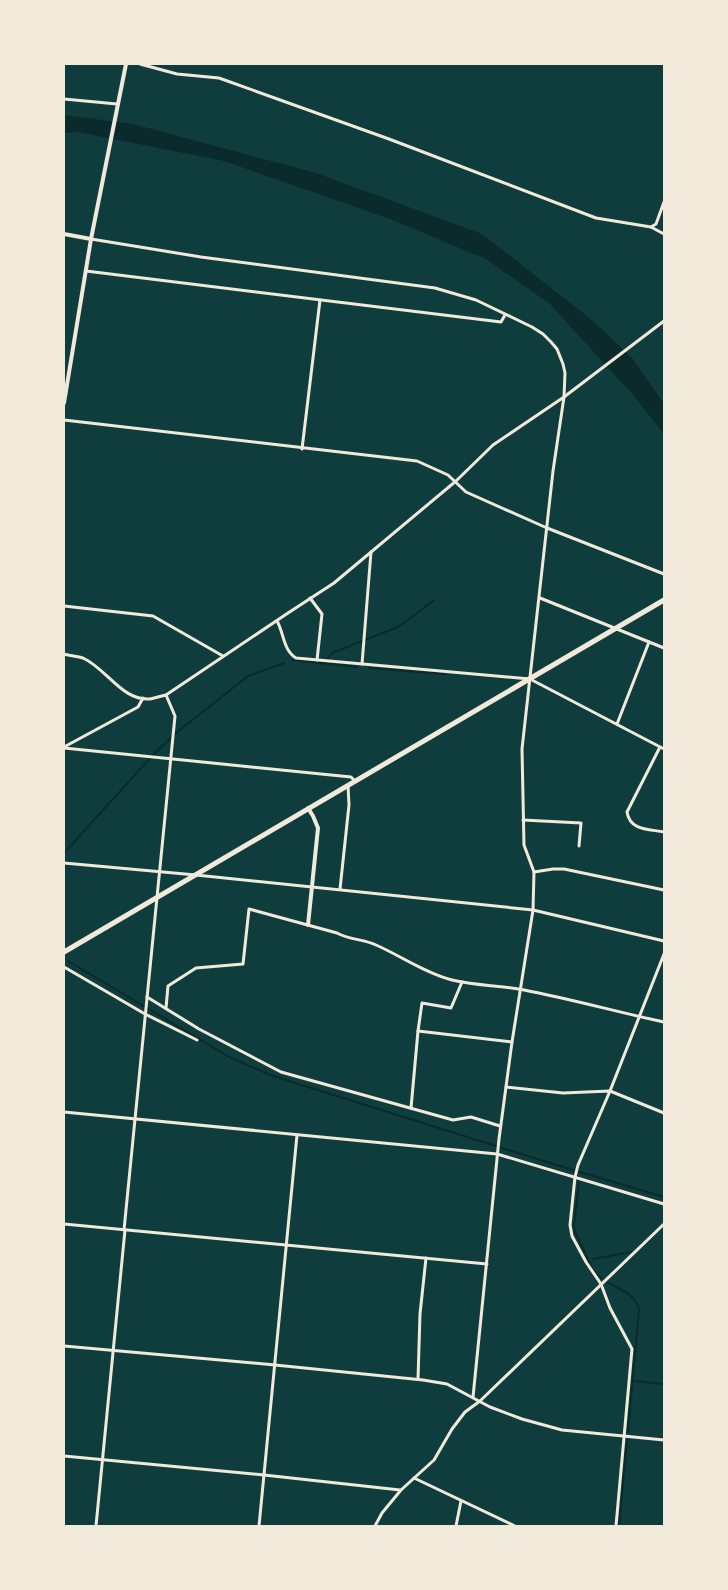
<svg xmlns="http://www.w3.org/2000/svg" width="728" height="1590" font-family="'Public Sans',sans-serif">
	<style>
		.water { fill: #0a2a2b }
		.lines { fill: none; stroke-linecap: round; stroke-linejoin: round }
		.stream { stroke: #0a2a2b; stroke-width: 2 }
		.minor { stroke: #f1e9da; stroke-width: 3 }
		.tertiary { stroke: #f1e9da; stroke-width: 4 }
		.trunk { stroke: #f1e9da; stroke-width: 5 }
	</style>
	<rect width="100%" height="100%" fill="#0f3d3e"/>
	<!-- water -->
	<polygon class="water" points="64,115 133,124 316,173 482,234 592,320 633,359 664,404 664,434 633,395 550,304 486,259 390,219 224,161 78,132 64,133"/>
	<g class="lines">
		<!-- stream -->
		<g class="stream">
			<polyline points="292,660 357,667"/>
			<polyline points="324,663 332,653 400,626 434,600"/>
			<polyline points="369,668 445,674"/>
			<polyline points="64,853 153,755 176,733 248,676 284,663"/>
			<polyline points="68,961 231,1058 273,1076 563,1167 664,1197"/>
			<polyline points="579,1182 574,1226 575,1232 593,1270 601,1278"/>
			<polyline points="593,1259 631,1252"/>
			<path d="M607,1282C619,1289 637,1295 639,1310L628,1432"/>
			<polyline points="633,1381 664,1384"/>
			<polyline points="619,1526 627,1440"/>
		</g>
		<!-- minor -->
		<g class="minor">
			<polyline points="140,64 177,74 219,78 389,139 596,218 651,227 664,234"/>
			<polyline points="64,99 117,104"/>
			<polyline points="651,227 656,224 664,202"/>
			<polyline points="91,239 201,257 435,288 476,300 532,327 543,334 551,342 557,349 563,364 565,373 564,397 553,471 522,749 524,845 534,872 533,910 512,1042 499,1139 473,1397"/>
			<polyline points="86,271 501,322 505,315"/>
			<polyline points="64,420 417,461 448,475 466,492 547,528 664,574"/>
			<polyline points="302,449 320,300"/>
			<polyline points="310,598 322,614 317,660"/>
			<polyline points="540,598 664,648"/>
			<polyline points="64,606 153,616 223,656"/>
			<path d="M277,621C284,633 283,650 296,658L530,679L664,749"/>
			<path d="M64,654C70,656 77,656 83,658C107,669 122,701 150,699C155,698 161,696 166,695L288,613L334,583L456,481L493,445L564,397L664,321"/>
			<polyline points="362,664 371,552"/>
			<polyline points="617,724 649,642"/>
			<polyline points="64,747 138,707 143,698"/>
			<path d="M660,747L627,812C630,831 649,829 664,832"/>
			<polyline points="64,748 351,777 355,781"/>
			<polyline points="523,820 581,823 579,846"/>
			<polyline points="64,863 196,875 533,910 664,941"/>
			<polyline points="534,872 553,869 564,869 664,890"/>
			<polyline points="340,889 349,805 348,786"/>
			<polyline points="64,967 145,1014 197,1040"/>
			<polyline points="147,997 199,1029 281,1072 453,1120 471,1117 500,1126"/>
			<path d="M166,1008L168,986L196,968L243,964L249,909L337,933C349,940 364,939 376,945C401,956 425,973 452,980C476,986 500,985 524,990C571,999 617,1012 664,1022"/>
			<polyline points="418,1031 512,1042"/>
			<polyline points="506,1087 563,1093 610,1091 664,1113"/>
			<polyline points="411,1108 418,1031 422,1003 451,1008 462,982"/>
			<polyline points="64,1112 497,1154 664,1204"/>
			<polyline points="64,1224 487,1264"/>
			<polyline points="124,1230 175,716 166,695"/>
			<polyline points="64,1346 275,1365 423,1380 447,1384 490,1407 522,1419 562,1430 664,1440"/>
			<polyline points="418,1379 420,1314 426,1258"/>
			<polyline points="64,1456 264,1475 400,1490"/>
			<polyline points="414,1478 515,1526"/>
			<polyline points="96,1526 125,1230"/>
			<polyline points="259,1526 297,1135"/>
			<polyline points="375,1526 382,1513 401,1490 434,1460 452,1429 465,1412 480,1401 664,1224"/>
			<polyline points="456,1526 461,1501"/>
			<polyline points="616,1526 632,1349 610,1308 601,1284 586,1262 572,1236 570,1225 575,1177 578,1165 610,1091 664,954"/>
		</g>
		<!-- tertiary -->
		<g class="tertiary">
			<polyline points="64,234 91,239"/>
			<polyline points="64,403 91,239 126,64"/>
			<polyline points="308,808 313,816 318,828 308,925"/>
		</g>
		<!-- trunk -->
		<polyline class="trunk" points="64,952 664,600"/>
	</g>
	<!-- border -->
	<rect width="728" height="1590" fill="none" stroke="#f1e9da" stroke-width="130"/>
</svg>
